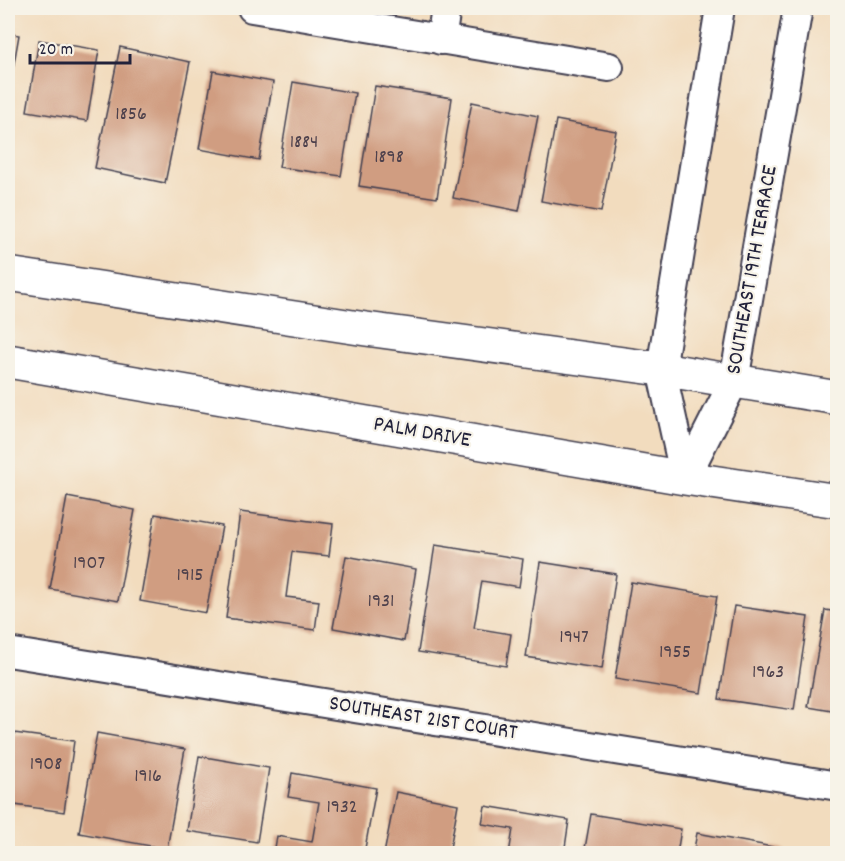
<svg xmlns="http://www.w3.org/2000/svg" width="845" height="861" font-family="Dekko,sans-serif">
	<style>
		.building { fill: #d09d81 }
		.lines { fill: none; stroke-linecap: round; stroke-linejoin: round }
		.minor-casing { stroke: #413e4f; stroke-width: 32 }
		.secondary-casing { stroke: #413e4f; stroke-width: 36 }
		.minor { stroke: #fff; stroke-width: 28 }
		.secondary { stroke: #fff; stroke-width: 33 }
		.labels { text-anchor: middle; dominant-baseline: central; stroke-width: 4.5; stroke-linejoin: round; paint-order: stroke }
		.number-label { font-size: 20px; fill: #4e414c }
		.street-label { font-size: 22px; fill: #22223b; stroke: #f7f3e8 }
	</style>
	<rect width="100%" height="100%" fill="#f7f3e8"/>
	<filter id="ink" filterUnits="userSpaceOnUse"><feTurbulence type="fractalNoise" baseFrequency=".0167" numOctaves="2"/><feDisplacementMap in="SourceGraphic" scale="12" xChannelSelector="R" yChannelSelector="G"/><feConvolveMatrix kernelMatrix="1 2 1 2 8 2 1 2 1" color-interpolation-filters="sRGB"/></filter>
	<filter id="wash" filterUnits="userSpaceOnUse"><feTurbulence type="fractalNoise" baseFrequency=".008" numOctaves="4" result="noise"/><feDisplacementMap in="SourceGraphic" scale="24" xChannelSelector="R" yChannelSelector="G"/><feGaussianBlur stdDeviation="1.35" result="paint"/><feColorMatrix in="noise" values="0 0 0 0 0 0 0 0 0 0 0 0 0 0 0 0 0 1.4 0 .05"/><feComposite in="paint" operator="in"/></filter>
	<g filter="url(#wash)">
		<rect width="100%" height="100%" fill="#f2dcbe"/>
		<g id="blocks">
			<!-- building -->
			<g class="building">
				<polygon points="8,33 19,35 9,92 8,92"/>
				<polygon points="39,40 99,50 87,121 27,111"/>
				<polygon points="120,47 190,62 165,183 95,168"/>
				<polygon points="213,71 273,82 259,160 199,149"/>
				<polygon points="293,82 355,93 341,176 279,167"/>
				<polygon points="375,86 452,98 437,198 359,186"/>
				<polygon points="472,102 538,116 519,211 453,198"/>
				<polygon points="556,120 616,131 601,212 541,201"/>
				<polygon points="67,497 135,510 118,601 50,589"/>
				<polygon points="240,512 333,524 329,556 292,552 286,597 319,601 315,630 226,618"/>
				<polygon points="155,514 222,526 206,613 140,601"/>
				<polygon points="435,545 523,559 519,587 482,581 474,628 511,634 506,666 418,652"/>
				<polygon points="346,556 416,569 404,641 333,628"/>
				<polygon points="540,562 616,574 602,669 526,657"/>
				<polygon points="631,582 717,596 701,693 615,679"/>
				<polygon points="734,606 808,617 794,710 719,699"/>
				<polygon points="825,610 838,612 838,712 808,707"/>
				<polygon points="14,733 74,741 64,812 8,804 8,781"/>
				<polygon points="97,733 185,749 167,849 79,833"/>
				<polygon points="199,756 269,768 257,842 187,831"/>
				<polygon points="292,773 376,788 364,854 274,854 277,836 312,842 319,802 288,797"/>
				<polygon points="396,792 458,804 449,854 384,854"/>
				<polygon points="485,806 569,820 564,854 509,854 513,829 482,824"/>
				<polygon points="591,814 681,829 677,854 584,854"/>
				<polygon points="697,833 784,849 783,854 693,854"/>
			</g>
		</g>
	</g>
	<g filter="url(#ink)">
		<use href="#blocks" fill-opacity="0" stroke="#413e4f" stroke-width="1.5"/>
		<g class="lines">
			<defs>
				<g id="minor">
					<polyline points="252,8 609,67"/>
					<polyline points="441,40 446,8"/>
					<polyline points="685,478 734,381 798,8"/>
					<polyline points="685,478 661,369 720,8"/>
					<polyline points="8,652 838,786"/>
				</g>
				<g id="secondary">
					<polyline points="8,274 366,329 661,369 838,398"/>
					<polyline points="8,361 685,478 838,501"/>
				</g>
			</defs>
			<!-- minor casing -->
			<use href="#minor" class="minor-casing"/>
			<!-- secondary casing -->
			<use href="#secondary" class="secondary-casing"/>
			<!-- minor -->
			<use href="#minor" class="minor"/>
			<!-- secondary -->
			<use href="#secondary" class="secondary"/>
		</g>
	</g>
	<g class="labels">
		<!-- number labels -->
		<g class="number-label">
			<text x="131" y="115">1856</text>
			<text x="304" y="143">1884</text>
			<text x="389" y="158">1898</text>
			<text x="89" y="564">1907</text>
			<text x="190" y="576">1915</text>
			<text x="381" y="602">1931</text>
			<text x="574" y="638">1947</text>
			<text x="675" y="653">1955</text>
			<text x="768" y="673">1963</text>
			<text x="46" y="765">1908</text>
			<text x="148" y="777">1916</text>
			<text x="342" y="808">1932</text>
		</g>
		<!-- street labels -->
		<g class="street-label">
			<text transform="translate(753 270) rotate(-80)">SOUTHEAST 19TH TERRACE</text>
			<text transform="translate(422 433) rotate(10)">PALM DRIVE</text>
			<text transform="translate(423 719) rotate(9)">SOUTHEAST 21ST COURT</text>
		</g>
	</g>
	<!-- margin -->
	<rect width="845" height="861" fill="none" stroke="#f7f3e8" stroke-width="30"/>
	<!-- scale -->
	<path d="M30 54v9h100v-9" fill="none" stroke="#22223b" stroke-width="3"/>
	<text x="39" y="54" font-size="18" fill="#22223b" stroke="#f7f3e8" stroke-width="4.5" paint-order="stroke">20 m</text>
</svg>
